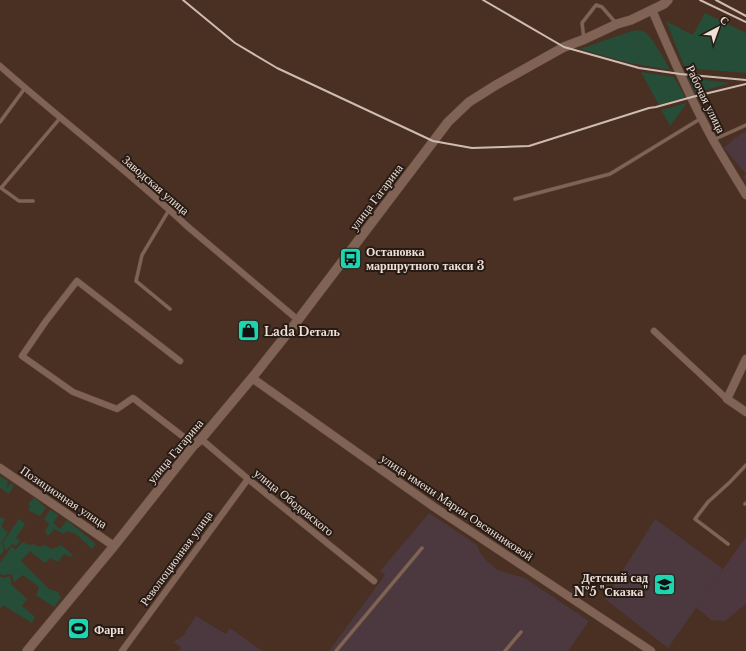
<svg xmlns="http://www.w3.org/2000/svg" width="746" height="651" font-family="'Libre Baskerville',serif">
	<style>
		.commercial { fill: #4c383e }
		.education { fill: #4c383f }
		.green { fill: #264d38 }
		.lines { fill: none; stroke-linecap: round; stroke-linejoin: round }
		.service-casing { stroke: #654f43; stroke-width: 4 }
		.minor-casing { stroke: #654f43; stroke-width: 7 }
		.tertiary-casing { stroke: #654f43; stroke-width: 9 }
		.secondary-casing { stroke: #654f43; stroke-width: 10 }
		.service { stroke: #806354; stroke-width: 3 }
		.minor { stroke: #806354; stroke-width: 6 }
		.tertiary { stroke: #806354; stroke-width: 8 }
		.secondary { stroke: #806354; stroke-width: 9 }
		.rail { stroke: #cebcb2; stroke-width: 2 }
		.labels { text-anchor: middle; dominant-baseline: central; stroke-width: 4; stroke-linejoin: round; paint-order: stroke }
		.street-label { font-size: 12px; fill: #efdfd6; stroke: #271b15 }
		.poi-label { font-size: 12px; font-weight: bold; fill: #efdfd6; stroke: #271b15; text-anchor: start }
	</style>
	<rect width="100%" height="100%" fill="#493022"/>
	<!-- commercial -->
	<g class="commercial">
		<polygon points="746,131 746,181 743,177 746,174 724,148 735,138"/>
		<polygon points="746,537 746,604 725,621 711,620 696,607"/>
	</g>
	<!-- education -->
	<g class="education">
		<polygon points="429,513 477,545 481,554 487,561 496,569 510,574 525,578 589,621 568,651 329,651 385,575 380,571"/>
		<polygon points="655,519 723,569 668,648 605,599"/>
		<polygon points="196,616 226,634 230,628 262,651 179,651 181,647 173,642 183,636"/>
	</g>
	<!-- green -->
	<g class="green">
		<polygon points="705,13 746,33 746,73 685,68 666,21 693,35"/>
		<path d="M637,30C639,31 641,30 643,31C651,34 666,62 670,70L630,63L580,49L629,32Z"/>
		<polygon points="641,72 674,77 685,97 659,105"/>
		<polygon points="688,78 730,83 695,93"/>
		<polygon points="687,103 670,126 661,110"/>
		<polygon points="0,476 8,481 6,489 11,483 14,485 9,494 0,488"/>
		<polygon points="34,497 46,508 40,516 28,510 30,506 28,504"/>
		<polygon points="50,510 59,515 53,523 60,529 67,520 96,544 92,549 76,534 67,531 64,534 54,529 48,536 45,532 49,524 44,519"/>
		<polygon points="0,517 5,519 1,526 8,533 2,542 4,550 0,556"/>
		<polygon points="19,519 25,524 16,538 20,541 16,546 12,544 6,551 3,542"/>
		<polygon points="23,542 29,545 33,544 39,547 45,545 52,549 58,547 61,545 73,555 71,557 64,554 58,562 50,558 45,563 30,551 21,561 49,589 58,592 61,598 54,607 36,595 39,587 23,575 14,582 12,574 2,575 0,573 0,563 12,546 15,550"/>
		<polygon points="10,576 11,584 27,599 22,606 35,617 32,623 3,605 0,609 0,577 3,578"/>
	</g>
	<g class="lines">
		<defs>
			<g id="service">
				<polyline points="584,39 582,23 596,5 602,7 616,23"/>
				<polyline points="0,122 25,88"/>
				<polyline points="713,140 746,125"/>
				<polyline points="515,199 610,174 700,119"/>
				<polyline points="33,201 19,201 1,188 61,117"/>
				<polyline points="169,210 142,255 136,281 170,309"/>
				<polyline points="745,504 746,503"/>
				<polyline points="728,544 695,519 708,502 730,482 746,465"/>
				<polyline points="336,651 422,548"/>
				<polyline points="505,651 521,632"/>
			</g>
			<g id="minor">
				<path d="M0,66C61,120 127,170 187,226L298,320"/>
				<polyline points="654,331 727,399"/>
				<polyline points="180,361 77,281 46,321 22,356 73,392 117,409 133,398 194,445"/>
				<polyline points="201,439 248,479 374,581"/>
				<polyline points="122,651 248,479"/>
			</g>
			<g id="tertiary">
				<path d="M652,10C671,54 690,98 713,140C724,159 735,177 746,195"/>
				<polyline points="746,359 727,399 746,412"/>
				<polyline points="252,378 434,507 651,651"/>
				<polyline points="0,468 114,546"/>
			</g>
			<polyline id="secondary" points="27,651 114,546 194,445 201,439 252,378 298,320 448,122 469,102 496,85 564,47 585,39 617,24 631,20 664,4 668,0"/>
		</defs>
		<!-- service casing -->
		<use href="#service" class="service-casing"/>
		<!-- minor casing -->
		<use href="#minor" class="minor-casing"/>
		<!-- tertiary casing -->
		<use href="#tertiary" class="tertiary-casing"/>
		<!-- secondary casing -->
		<use href="#secondary" class="secondary-casing"/>
		<!-- service -->
		<use href="#service" class="service"/>
		<!-- minor -->
		<use href="#minor" class="minor"/>
		<!-- tertiary -->
		<use href="#tertiary" class="tertiary"/>
		<!-- secondary -->
		<use href="#secondary" class="secondary"/>
		<!-- rail -->
		<g class="rail">
			<polyline points="183,0 235,43 277,68 433,141 472,148 529,146 649,108 656,107 692,97 746,84"/>
			<polyline points="483,0 564,47 639,68 680,74 746,80"/>
			<polyline points="700,0 746,22"/>
			<polyline points="716,0 746,16"/>
		</g>
	</g>
	<!-- icons -->
	<defs>
		<symbol id="bus-square" viewBox="-11 -11 22 22"><rect x="-9" y="-9" width="18" height="18" rx="4" fill="#1cd5b1" stroke="#271b15"/><path d="M-5-6H5V4H4V6H2V4H-2V6H-4V4H-5ZM-3.5-4V0h7V-4ZM-3.5 1.2v1.5H-2V1.2ZM2 1.2v1.5H3.5V1.2Z" fill="#111"/></symbol>
		<symbol id="shop-square" viewBox="-11 -11 22 22"><rect x="-9" y="-9" width="18" height="18" rx="4" fill="#1cd5b1" stroke="#271b15"/><path d="M-5-2.5h2.3a2.7 3.5 0 0 1 5.4 0H5L5.5 6h-11ZM-1.5-2.5h3a1.5 2.3 0 0 0-3 0Z" fill="#111"/></symbol>
		<symbol id="school-square" viewBox="-11 -11 22 22"><rect x="-9" y="-9" width="18" height="18" rx="4" fill="#1cd5b1" stroke="#271b15"/><path d="M0-5L7-2L0 1L-7-2ZM-4 1L0 2.5L4 1V4Q0 6-4 4Z" fill="#111"/></symbol>
		<symbol id="stadium-square" viewBox="-11 -11 22 22"><rect x="-9" y="-9" width="18" height="18" rx="4" fill="#1cd5b1" stroke="#271b15"/><path d="M0-5a6.5 5 0 1 0 0 10a6.5 5 0 1 0 0-10ZM-3.5-1.8h7v3.6h-7Z" fill="#111"/></symbol>
	</defs>
	<g fill-rule="evenodd">
		<use href="#bus-square" x="338" y="246" width="25" height="25"/>
		<use href="#shop-square" x="236" y="318" width="25" height="25"/>
		<use href="#school-square" x="652" y="572" width="25" height="25"/>
		<use href="#stadium-square" x="66" y="616" width="25" height="25"/>
	</g>
	<g class="labels">
		<!-- street labels -->
		<g class="street-label">
			<text transform="translate(706 99) rotate(64)">Рабочая улица</text>
			<text transform="translate(156 185) rotate(41)">Заводская улица</text>
			<text transform="translate(376 197) rotate(-53)">улица Гагарина</text>
			<text transform="translate(175 451) rotate(-50)">улица Гагарина</text>
			<text transform="translate(64 497) rotate(34)">Позиционная улица</text>
			<text transform="translate(294 502) rotate(39)">улица Ободовского</text>
			<text transform="translate(457 507) rotate(34)">улица имени Марии Овсянниковой</text>
			<text transform="translate(176 558) rotate(-54)">Революционная улица</text>
		</g>
		<!-- poi labels -->
		<g class="poi-label">
			<text x="366" y="251">Остановка<tspan x="366" dy="14">маршрутного такси 3</tspan></text>
			<text x="264" y="331">Lada Dеталь</text>
			<text x="648" y="577" text-anchor="end">Детский сад<tspan x="648" dy="14">№5 "Сказка"</tspan></text>
			<text x="94" y="629">Фарн</text>
		</g>
	</g>
	<!-- north arrow -->
	<g transform="translate(718 28) rotate(41)" stroke="#271b15" stroke-width="3" paint-order="stroke">
	<path d="M0-3L7 15L0 10L-7 15Z" fill="#efdfd6"/>
	<text y="-6" font-size="11" font-weight="bold" text-anchor="middle" fill="#efdfd6">С</text>
	</g>
</svg>
